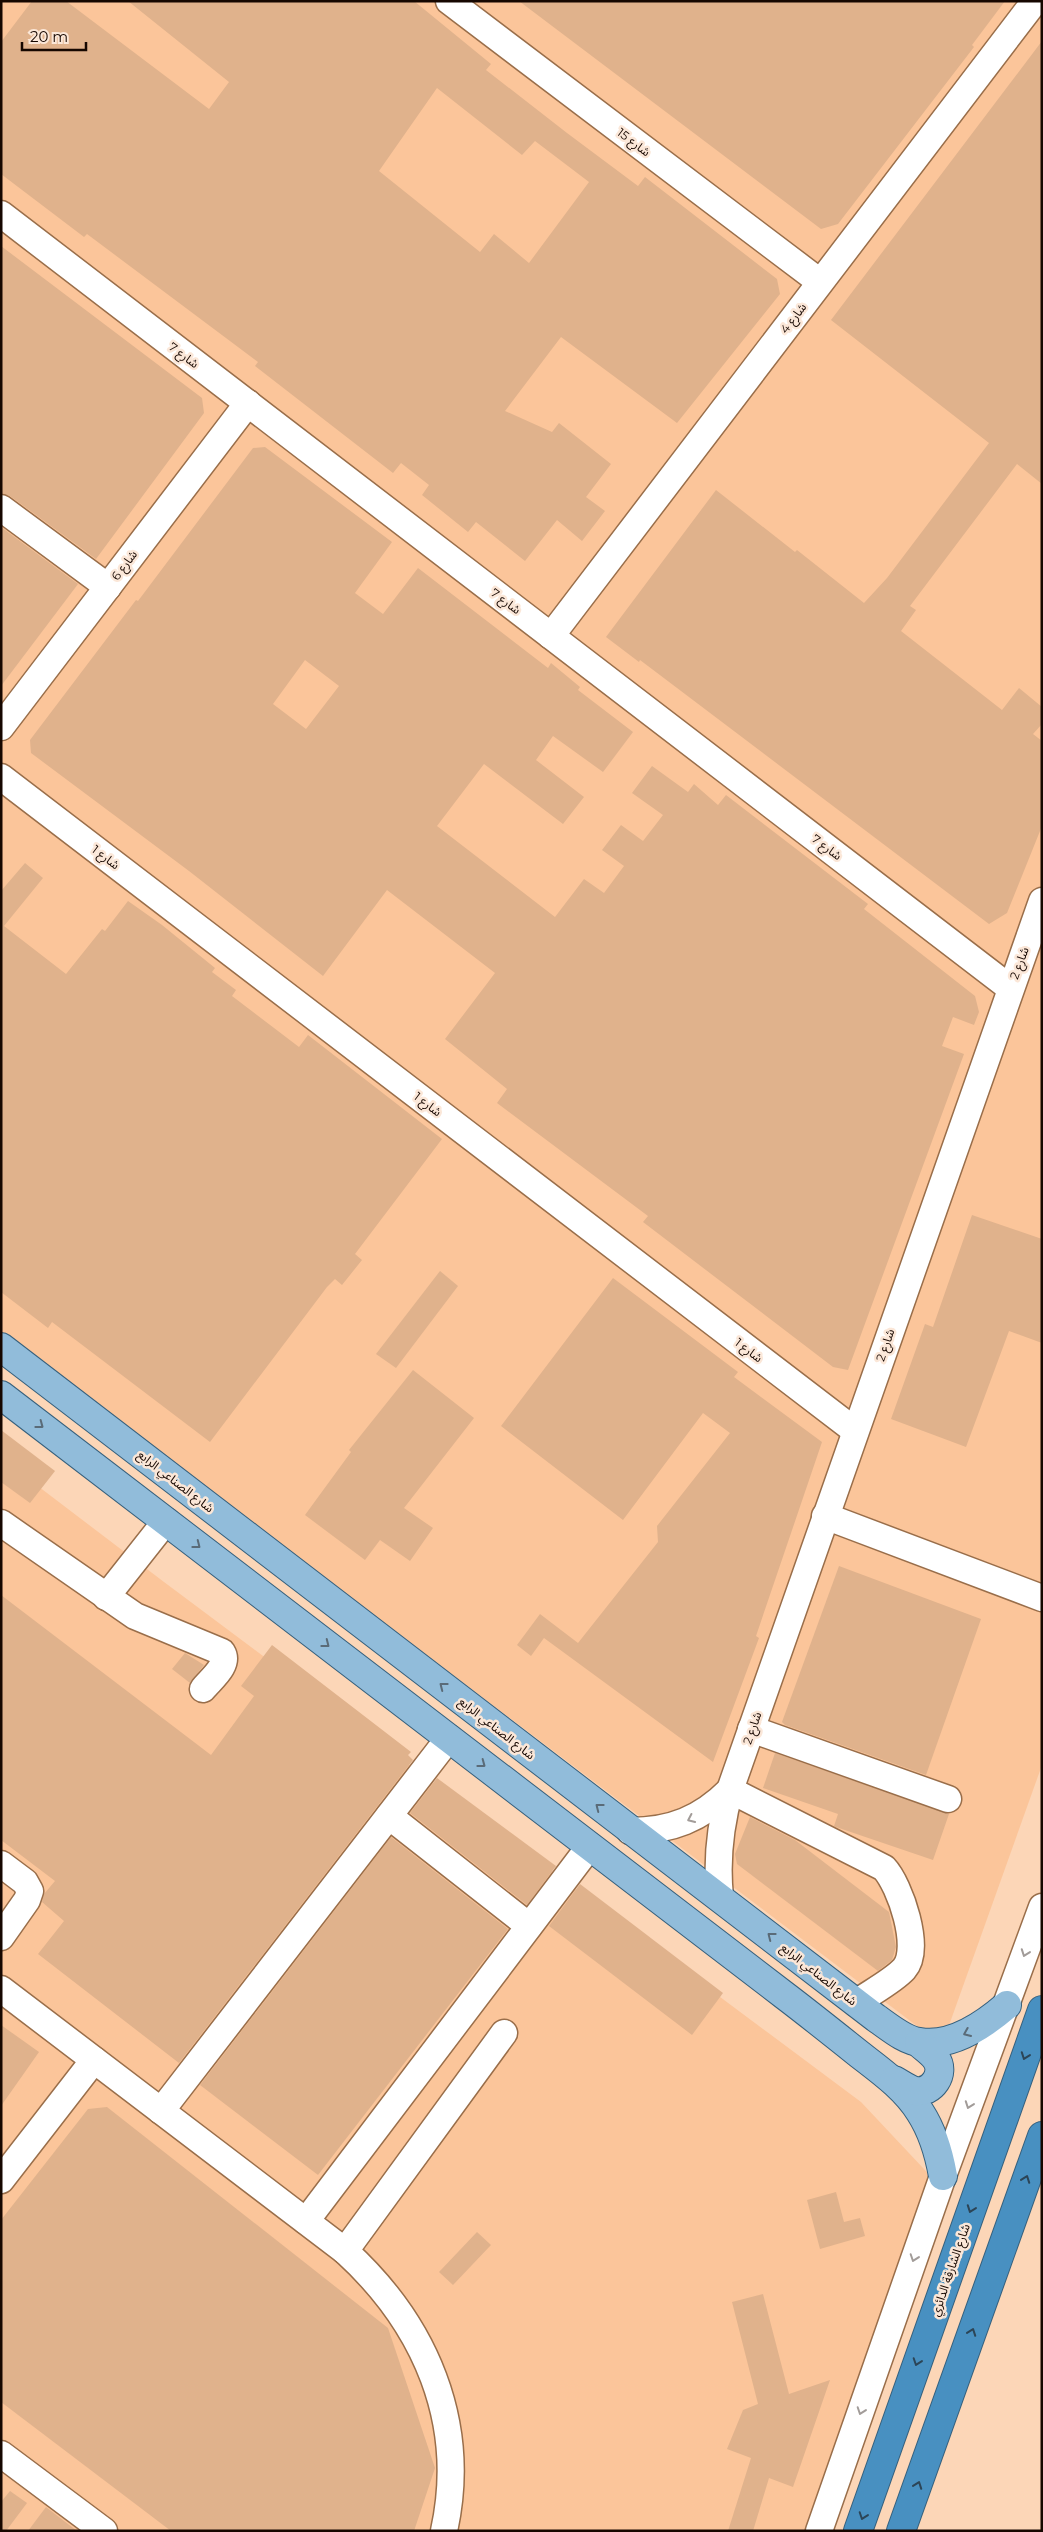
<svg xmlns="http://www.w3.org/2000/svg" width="1043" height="2532" font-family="Montserrat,'Noto Sans Arabic',sans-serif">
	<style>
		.built { fill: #fbc59a }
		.building { fill: #e0b28c; fill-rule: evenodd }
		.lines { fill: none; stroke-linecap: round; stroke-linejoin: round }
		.minor-casing { stroke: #996e4a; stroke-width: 29 }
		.major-casing { stroke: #36607d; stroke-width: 30 }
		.highway-casing { stroke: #36607d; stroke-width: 30 }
		.minor { stroke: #fff; stroke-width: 26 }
		.major { stroke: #91bcda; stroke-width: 28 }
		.highway { stroke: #4890c1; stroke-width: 28 }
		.oneway { stroke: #5a6b78 }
		.oneway2 { stroke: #a29c99 }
		.oneway3 { stroke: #2c4557 }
		.labels { text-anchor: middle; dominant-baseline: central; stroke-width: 5; stroke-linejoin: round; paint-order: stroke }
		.street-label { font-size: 12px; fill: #160700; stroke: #fbe7d8 }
	</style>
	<rect width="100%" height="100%" fill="#fcd6b7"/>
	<!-- built -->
	<g class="built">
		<polygon points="1,1 1042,1 1042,1765 942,2045 1,1333"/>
		<polygon points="1,1458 164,1582 861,2102 939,2185 808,2531 1,2531"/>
	</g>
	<!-- building -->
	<g class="building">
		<path d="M32,1H66L209,109L229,82L128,1H414L491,64L486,70L567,133L638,186L645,177L777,279L780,294L677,423L561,337L505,411L552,432L559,423L611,464L586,497L605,511L582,541L557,520L525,561L476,522L468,532L422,495L429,485L401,463L393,473L255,366L258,362L87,234L84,237L1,174V42ZM437,88L522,155L535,141L589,182L529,263L494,234L480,252L379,171Z"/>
		<polygon points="519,1 1005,1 972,45 974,47 838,224 821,229"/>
		<polygon points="1042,41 1042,484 1017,464 910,606 916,610 901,631 1002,710 1019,688 1042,707 1042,724 1033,734 1042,741 1042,826 1007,913 989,924 640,660 639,662 606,637 716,490 795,552 797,550 864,603 887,578 989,443 831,320"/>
		<polygon points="1,246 202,398 204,413 96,559 10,496 1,493"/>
		<path d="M265,447L392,542L355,593L383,614L418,568L548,668L551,663L580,687L578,690L633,732L603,772L553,736L536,760L584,797L563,824L484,764L437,826L555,917L584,879L604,893L624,866L602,850L621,825L643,841L663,815L632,793L652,766L688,792L694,784L718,805L726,795L868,904L864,909L975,996L979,1012L974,1025L953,1017L942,1046L964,1054L848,1370L833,1367L643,1222L648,1216L497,1103L507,1089L445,1039L495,973L387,890L323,976L189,871L31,753L30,740L136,600L138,601L253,448ZM305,660L339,686L306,729L273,704Z"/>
		<polygon points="1,527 78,584 1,686"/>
		<polygon points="25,863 43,878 4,926 66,974 102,929 105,931 128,901 162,925 215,968 212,972 236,990 232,996 299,1047 308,1035 442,1139 355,1254 362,1260 342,1285 335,1279 327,1287 210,1442 52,1322 48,1328 1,1292 1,891"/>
		<polygon points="972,1215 1042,1239 1042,1343 1009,1331 966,1447 891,1419 925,1324 933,1327"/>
		<polygon points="440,1271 458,1286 396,1368 376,1354"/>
		<polygon points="613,1278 738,1372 734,1377 822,1442 756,1636 759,1638 713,1762 544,1638 531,1656 517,1645 540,1614 578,1643 658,1542 657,1526 730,1433 703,1413 623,1520 501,1426"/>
		<polygon points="413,1370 474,1418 404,1508 433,1528 410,1561 380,1540 365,1560 305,1515 351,1452 349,1450"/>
		<polygon points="1,1430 55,1471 30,1503 1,1482"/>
		<polygon points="839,1566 981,1619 926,1775 785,1725 782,1722"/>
		<polygon points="1,1595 211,1755 254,1696 241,1686 272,1645 411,1752 408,1755 413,1760 179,2063 38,1954 64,1921 42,1902 44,1894 55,1881 1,1840"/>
		<polygon points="185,1653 204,1665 190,1683 172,1669"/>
		<polygon points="775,1753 949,1814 933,1860 836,1827 834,1826 838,1814 763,1788"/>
		<polygon points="437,1778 556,1866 527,1905 410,1813"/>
		<polygon points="750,1817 795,1840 889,1912 896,1947 892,1960 878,1971 737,1864 735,1854"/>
		<polygon points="391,1837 508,1929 318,2175 200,2085"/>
		<polygon points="580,1884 723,1993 692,2035 549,1926"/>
		<polygon points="1,2025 39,2052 1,2106"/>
		<polygon points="107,2107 388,2328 435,2468 414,2531 171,2531 1,2402 1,2220 88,2109"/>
		<polygon points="836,2192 844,2222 860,2218 865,2236 820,2249 807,2200"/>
		<polygon points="477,2232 491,2245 453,2285 439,2272"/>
		<polygon points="763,2294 789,2394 830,2380 793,2487 769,2478 753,2531 728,2531 751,2458 727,2449 743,2410 758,2404 732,2302"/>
		<polygon points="10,2491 27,2503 6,2531 1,2531 1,2502"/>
		<polygon points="46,2507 77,2531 28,2531"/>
	</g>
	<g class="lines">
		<defs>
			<g id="minor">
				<polyline points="449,1 820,282"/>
				<polyline points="1,214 1010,988"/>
				<polyline points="1,508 108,587"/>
				<polyline points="551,636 1035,1"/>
				<polyline points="1,727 248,403"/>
				<polyline points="1,777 854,1430"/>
				<polyline points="825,1516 1042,1598"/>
				<path d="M1,1523L135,1616L222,1652C230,1665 211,1679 203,1689"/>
				<polyline points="106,1597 166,1521"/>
				<polyline points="751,1729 948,1799"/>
				<path d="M730,1790L884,1868C900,1885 922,1949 904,1969C893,1981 870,1993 856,2003"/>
				<polyline points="389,1816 529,1926"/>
				<path d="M630,1831C671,1831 701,1819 730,1790"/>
				<polyline points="1,1864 25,1882 30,1891 27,1900 1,1937"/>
				<path d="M720,1897C716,1859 720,1826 730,1790L1042,901"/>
				<path d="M1,1989L345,2251C425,2324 468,2422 444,2531"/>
				<polyline points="161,2111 449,1738"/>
				<polyline points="1,2180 94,2060"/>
				<polyline points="306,2221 590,1846"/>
				<polyline points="345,2251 504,2033"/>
				<polyline points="1,2454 104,2531"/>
				<polyline points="819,2531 943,2176 1042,1907"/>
			</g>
			<g id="major">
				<path d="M1,1347L876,2018C888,2026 905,2041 920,2042C952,2047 984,2025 1007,2005"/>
				<path d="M1,1395L784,1995C809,2014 834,2034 859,2054C881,2071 905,2088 920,2112C933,2132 939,2153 943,2176"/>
				<path d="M894,2080C900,2083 908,2089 915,2091C932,2094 946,2073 936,2059C932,2053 924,2048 919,2043"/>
			</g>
			<g id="highway">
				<polyline points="858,2531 1042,2010"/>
				<polyline points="901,2531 1042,2136"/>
			</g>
		</defs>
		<!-- minor casing -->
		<use href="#minor" class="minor-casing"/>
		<!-- major casing -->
		<use href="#major" class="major-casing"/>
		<!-- highway casing -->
		<use href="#highway" class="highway-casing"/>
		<!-- minor -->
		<use href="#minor" class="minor"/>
		<!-- major -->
		<use href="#major" class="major"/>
		<!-- highway -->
		<use href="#highway" class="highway"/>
	</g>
	<!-- one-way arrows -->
	<defs><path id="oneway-chevron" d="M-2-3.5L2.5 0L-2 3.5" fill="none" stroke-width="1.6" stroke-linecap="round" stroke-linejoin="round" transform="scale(1.25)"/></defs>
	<g class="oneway">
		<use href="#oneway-chevron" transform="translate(40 1425) rotate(37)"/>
		<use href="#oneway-chevron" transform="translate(197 1545) rotate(38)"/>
		<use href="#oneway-chevron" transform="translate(326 1644) rotate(38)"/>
		<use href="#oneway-chevron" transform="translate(443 1686) rotate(-142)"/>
		<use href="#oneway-chevron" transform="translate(482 1764) rotate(37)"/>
		<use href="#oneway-chevron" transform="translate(599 1807) rotate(-142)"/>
		<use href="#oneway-chevron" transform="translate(771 1936) rotate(-142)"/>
		<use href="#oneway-chevron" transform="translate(967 2033) rotate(157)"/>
	</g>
	<g class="oneway2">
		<use href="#oneway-chevron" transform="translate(691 1819) rotate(155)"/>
		<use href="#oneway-chevron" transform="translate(1025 1953) rotate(110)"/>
		<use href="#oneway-chevron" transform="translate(969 2105) rotate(110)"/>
		<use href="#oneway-chevron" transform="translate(914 2258) rotate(109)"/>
		<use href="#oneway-chevron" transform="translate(861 2411) rotate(109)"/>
	</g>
	<g class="oneway3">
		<use href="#oneway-chevron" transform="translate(1025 2056) rotate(110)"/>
		<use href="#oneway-chevron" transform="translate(1026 2179) rotate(-70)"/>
		<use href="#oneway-chevron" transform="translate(971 2209) rotate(110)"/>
		<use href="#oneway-chevron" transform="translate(972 2332) rotate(-70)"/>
		<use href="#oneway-chevron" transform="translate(917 2362) rotate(109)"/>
		<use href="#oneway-chevron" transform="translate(918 2485) rotate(-70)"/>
		<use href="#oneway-chevron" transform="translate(863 2516) rotate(109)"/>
	</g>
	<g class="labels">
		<!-- street labels -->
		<g class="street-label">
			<text transform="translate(634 142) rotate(37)">شارع 15</text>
			<text transform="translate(793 318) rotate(-53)">شارع 4</text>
			<text transform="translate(184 355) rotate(37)">شارع 7</text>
			<text transform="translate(124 565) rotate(-53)">شارع 6</text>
			<text transform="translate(506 601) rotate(37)">شارع 7</text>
			<text transform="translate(827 847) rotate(37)">شارع 7</text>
			<text transform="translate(106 857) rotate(37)">شارع 1</text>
			<text transform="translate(1019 963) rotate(-70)">شارع 2</text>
			<text transform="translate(428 1104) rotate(37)">شارع 1</text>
			<text transform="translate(885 1345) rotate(-71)">شارع 2</text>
			<text transform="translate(749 1350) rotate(37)">شارع 1</text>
			<text transform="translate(176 1481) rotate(38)">شارع الصناعي الرابع</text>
			<text transform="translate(497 1728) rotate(38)">شارع الصناعي الرابع</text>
			<text transform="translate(752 1728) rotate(-71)">شارع 2</text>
			<text transform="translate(819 1974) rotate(38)">شارع الصناعي الرابع</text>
			<text transform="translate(950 2270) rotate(-71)">شارع الشارقة الدائري</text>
		</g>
	</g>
	<!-- border -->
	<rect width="1043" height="2532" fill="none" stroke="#160700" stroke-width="5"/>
	<!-- scale -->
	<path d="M22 42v8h64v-8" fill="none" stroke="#160700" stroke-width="2.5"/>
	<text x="30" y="42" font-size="15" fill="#160700" stroke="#fbe7d8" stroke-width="4" paint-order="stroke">20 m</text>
</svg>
